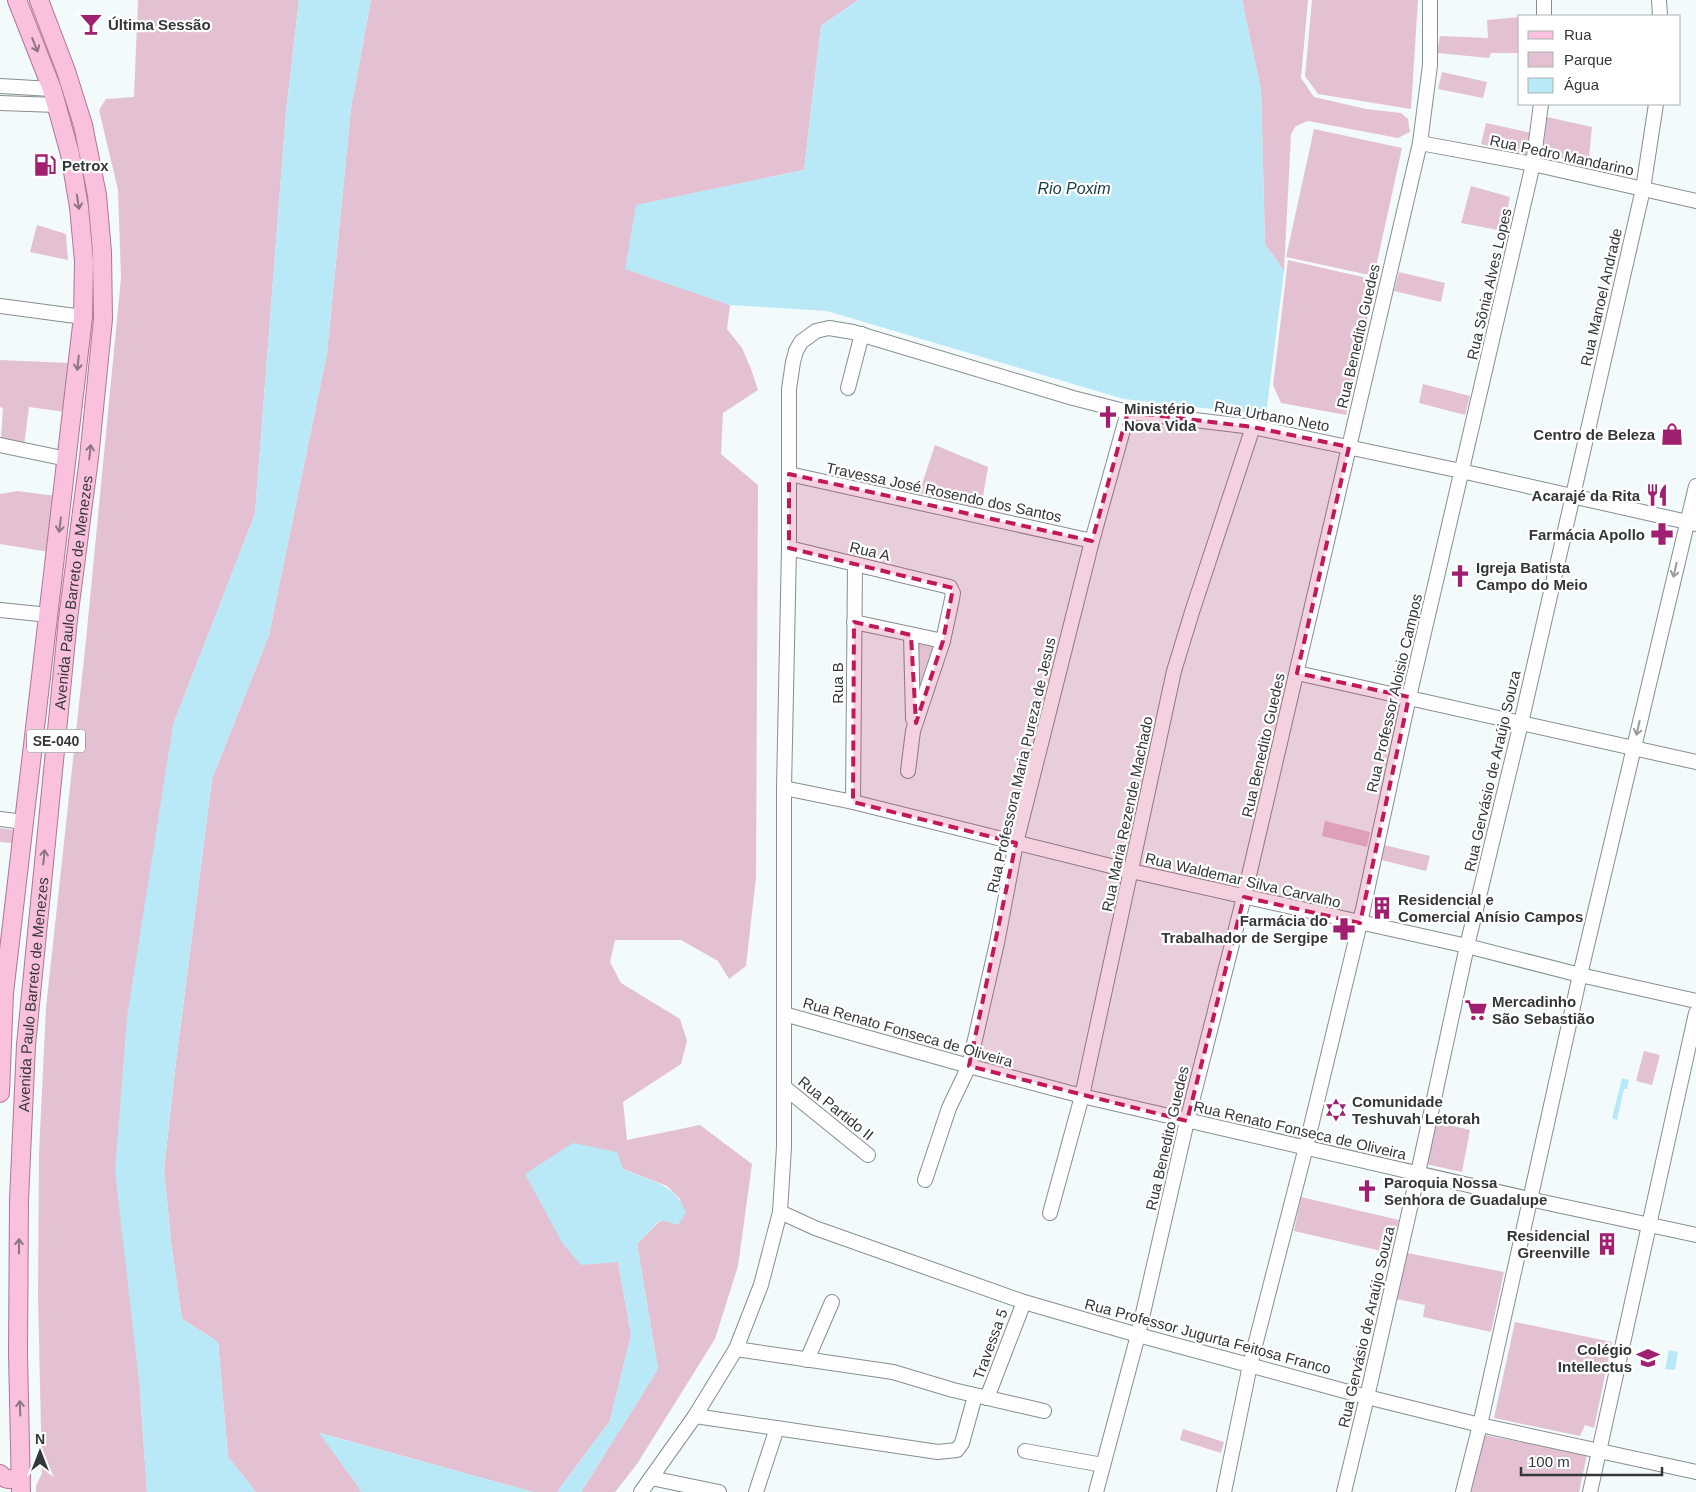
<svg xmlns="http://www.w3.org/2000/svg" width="1696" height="1492" font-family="Helvetica,sans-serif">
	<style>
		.green { fill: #e4c1d2 }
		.water { fill: #b9e9f6 }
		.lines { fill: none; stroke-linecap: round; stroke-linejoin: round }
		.minor-casing { stroke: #878e90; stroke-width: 16 }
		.major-casing { stroke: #b17596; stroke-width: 20 }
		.minor { stroke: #fff; stroke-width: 14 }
		.major { stroke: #f9c1de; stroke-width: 18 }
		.oneway { stroke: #8d7583 }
		.oneway2 { stroke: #9a9b9c }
		.marked { fill: #c2185b; fill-opacity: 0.2; stroke: #c2185b; stroke-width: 4; stroke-dasharray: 10 6; stroke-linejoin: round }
		.labels { text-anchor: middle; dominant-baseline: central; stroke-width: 4.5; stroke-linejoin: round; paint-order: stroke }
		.shield { fill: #fff; stroke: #717374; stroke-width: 1 }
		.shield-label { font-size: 14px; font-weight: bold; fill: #343738 }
		.poi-label { font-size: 15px; font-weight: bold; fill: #343738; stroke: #fff; text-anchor: start }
		.street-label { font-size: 15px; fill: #343738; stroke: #fff }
		.water-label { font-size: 16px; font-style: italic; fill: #17424c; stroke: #fff }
	</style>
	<rect width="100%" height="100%" fill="#f2fafc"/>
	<!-- green -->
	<g class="green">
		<polygon points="138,0 299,0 286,112 255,514 173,725 140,1390 147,1492 36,1492 36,1486 42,1473 38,1296 39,1153 46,1008 86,640 121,278 118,190 99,110 106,99 134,97"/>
		<polygon points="371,0 858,0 821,26 804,170 637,205 626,269 730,305 727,329 742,348 751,369 758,390 723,413 721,454 758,485 756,877 746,966 729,979 718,961 681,940 615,940 610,962 621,983 680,1019 687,1041 681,1064 623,1102 627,1140 700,1125 752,1164 738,1266 715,1339 637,1464 615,1492 581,1492 658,1369 637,1244 681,1200 667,1186 623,1169 526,1174 543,1205 618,1262 631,1335 610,1421 557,1492 533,1492 320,1433 362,1492 256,1492 228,1457 218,1342 182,1319 171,1242 164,1169 175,1070 212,779 269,635 327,353 351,108"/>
		<polygon points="1242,0 1308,0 1301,78 1314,97 1366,109 1401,113 1408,119 1410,132 1398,138 1308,121 1296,126 1291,134 1284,271 1265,244 1261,90"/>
		<polygon points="1312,0 1418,0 1411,109 1318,94 1305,76"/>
		<polygon points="1520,17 1520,53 1491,53 1489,58 1437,53 1440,36 1488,38 1487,20"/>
		<polygon points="1442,72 1487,82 1483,98 1438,89"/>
		<polygon points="1547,117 1592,127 1588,167 1543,152"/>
		<polygon points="1486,123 1532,133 1527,155 1481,144"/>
		<polygon points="1314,129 1402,148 1374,276 1286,257"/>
		<polygon points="1471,186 1510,197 1503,231 1461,223"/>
		<polygon points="37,225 66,234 68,260 30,252"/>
		<polygon points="1288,260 1376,280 1346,415 1281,403 1273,385"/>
		<polygon points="1399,272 1445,283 1441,302 1394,291"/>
		<polygon points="0,360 70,363 65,412 29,407 24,446 1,440 3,408 0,407"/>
		<polygon points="1423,384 1470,396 1465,415 1419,403"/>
		<polygon points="935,445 988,467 980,514 919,493"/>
		<polygon points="17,491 56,496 49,552 0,544 0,494"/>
		<polygon points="915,642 937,645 916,707"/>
		<polygon points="1325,821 1370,832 1367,847 1322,836"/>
		<polygon points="0,828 14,830 13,843 0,842"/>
		<polygon points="1384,845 1430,856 1426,871 1381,860"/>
		<polygon points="1644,1051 1660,1055 1652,1085 1636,1081"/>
		<polygon points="1436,1122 1470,1130 1462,1172 1426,1164"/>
		<polygon points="1301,1197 1399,1220 1390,1253 1294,1231"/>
		<polygon points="1407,1253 1504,1272 1491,1332 1423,1317 1425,1305 1397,1299"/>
		<polygon points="1515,1322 1612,1342 1594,1428 1585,1425 1580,1436 1494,1418"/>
		<polygon points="1183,1429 1224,1442 1221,1453 1180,1440"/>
		<polygon points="1484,1435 1587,1455 1579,1492 1471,1492"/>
	</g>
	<!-- water -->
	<g class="water">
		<polygon points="299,0 371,0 351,108 327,353 269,635 212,779 175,1070 164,1168 171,1242 182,1319 218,1342 228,1457 256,1492 147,1492 140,1390 115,1171 127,1017 173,725 255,514 286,112"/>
		<polygon points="858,0 1242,0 1261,90 1265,244 1284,271 1266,415 1124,399 827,311 730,305 625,269 636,205 804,170 821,26"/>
		<polygon points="1622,1078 1629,1080 1627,1089 1624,1089 1617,1120 1612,1118"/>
		<path d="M573,1143L617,1152L623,1169C650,1182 675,1182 686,1213L678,1225L660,1220L637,1244L658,1369L581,1492H557L610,1421L631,1335L618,1262L581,1265L563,1244L525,1174Z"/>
		<polygon points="1669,1350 1678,1352 1675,1370 1665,1369"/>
		<polygon points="319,1433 533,1492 362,1492"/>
	</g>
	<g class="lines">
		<defs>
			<g id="minor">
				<polyline points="1544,0 1544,16"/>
				<polyline points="1659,0 1660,16"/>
				<polyline points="0,86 52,89"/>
				<polyline points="0,103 57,105"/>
				<polyline points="1420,143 1533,164 1696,201"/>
				<polyline points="0,306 83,317"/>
				<polyline points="848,388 862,334"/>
				<polyline points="0,445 67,459"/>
				<polyline points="789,474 1092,541"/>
				<polyline points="789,548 950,587 953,593 952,599 943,641 913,731 908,771"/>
				<polyline points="0,610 49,615"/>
				<polyline points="854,622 943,641"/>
				<polyline points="911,635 913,719"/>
				<polyline points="1297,673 1696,762"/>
				<polyline points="784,788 853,802 1131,871 1467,946 1580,975 1696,1001"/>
				<polyline points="853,802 855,564"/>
				<polyline points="0,819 24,822"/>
				<polyline points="784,1014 969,1066 1082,1096 1529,1199 1696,1235"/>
				<polyline points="784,1087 868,1155"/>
				<polyline points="925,1180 949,1108 969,1066 997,943 1016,843 1092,541 1128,412"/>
				<polyline points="780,1212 815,1228 1024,1302 1138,1335 1367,1397 1480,1425 1696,1472"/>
				<polyline points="1050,1213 1082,1096 1174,671 1192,612 1253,427"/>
				<polyline points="736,1349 893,1372 953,1390 1044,1411"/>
				<polyline points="807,1360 832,1302"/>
				<polyline points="987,1398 1024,1302"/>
				<polyline points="695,1416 938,1452 957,1450 962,1443 975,1396"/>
				<polyline points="1025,1451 1103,1465"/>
				<polyline points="651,1478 719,1492"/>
				<polyline points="641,1492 695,1416 736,1349 761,1285 780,1212 784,1147 784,788 789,548 789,389 793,362 796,351 801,342 816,331 829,328 853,332 1073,398 1128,412 1253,427 1461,471 1696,524"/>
				<polyline points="756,1492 777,1428"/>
				<polyline points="1096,1492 1138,1335 1187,1121 1244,897 1420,143 1430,65 1430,0"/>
				<polyline points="1224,1492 1250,1365 1306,1147 1360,923 1409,697 1533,164 1541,104"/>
				<polyline points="1344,1492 1367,1397 1418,1173 1467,946 1521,723 1643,189 1656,104"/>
				<polyline points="1463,1492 1480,1425 1580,975 1696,486"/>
				<polyline points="1590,1492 1696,1013"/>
			</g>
			<g id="major">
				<polyline points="0,1093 4,993 83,317 84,261 79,207 70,154 52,89 17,0"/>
				<path d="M0,1474C6,1481 13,1480 21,1476"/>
				<path id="s1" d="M21,1492L18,1353L19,1200L26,1045L68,619L89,458L103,319L102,252L97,195L83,125L66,71L39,0"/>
			</g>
		</defs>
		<!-- minor casing -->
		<use href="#minor" class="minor-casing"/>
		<!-- major casing -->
		<use href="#major" class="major-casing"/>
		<!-- minor -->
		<use href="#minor" class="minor"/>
		<!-- major -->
		<use href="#major" class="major"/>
	</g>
	<!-- one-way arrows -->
	<defs><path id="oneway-shaft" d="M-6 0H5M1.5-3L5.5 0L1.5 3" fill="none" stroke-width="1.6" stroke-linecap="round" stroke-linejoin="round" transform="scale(1.25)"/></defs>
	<g class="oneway">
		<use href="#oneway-shaft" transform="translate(35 45) rotate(68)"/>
		<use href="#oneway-shaft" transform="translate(78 202) rotate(81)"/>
		<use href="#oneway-shaft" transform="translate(78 363) rotate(96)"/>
		<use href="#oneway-shaft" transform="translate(90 452) rotate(-84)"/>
		<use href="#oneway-shaft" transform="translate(60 525) rotate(97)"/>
		<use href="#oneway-shaft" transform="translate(44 857) rotate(-84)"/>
		<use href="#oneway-shaft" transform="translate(19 1246) rotate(-90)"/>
		<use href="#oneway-shaft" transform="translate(20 1408) rotate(-92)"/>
	</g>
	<g class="oneway2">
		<use href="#oneway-shaft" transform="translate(1675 570) rotate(103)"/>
		<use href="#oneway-shaft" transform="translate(1638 728) rotate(103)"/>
	</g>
	<!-- marked area -->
	<path class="marked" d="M1128,412L1253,427L1349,447L1297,673L1409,697L1360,923L1244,897L1187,1121L969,1066L1016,843L853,802L854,622L911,635L916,723L943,641L953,588L789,548V474L1092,541Z"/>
	<!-- icons -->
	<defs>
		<symbol id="bar-bare" viewBox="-9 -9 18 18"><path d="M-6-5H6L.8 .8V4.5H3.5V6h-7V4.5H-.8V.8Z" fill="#a11f70" stroke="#fff" stroke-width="2.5" paint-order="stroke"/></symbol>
		<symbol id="fuel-bare" viewBox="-9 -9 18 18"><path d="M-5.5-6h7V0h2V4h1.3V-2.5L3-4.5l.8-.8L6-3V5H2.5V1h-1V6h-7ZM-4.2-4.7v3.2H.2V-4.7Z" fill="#a11f70" stroke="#fff" stroke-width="2.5" paint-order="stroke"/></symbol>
		<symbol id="church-bare" viewBox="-9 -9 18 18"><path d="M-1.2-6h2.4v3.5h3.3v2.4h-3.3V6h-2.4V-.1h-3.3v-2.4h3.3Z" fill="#a11f70" stroke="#fff" stroke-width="2.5" paint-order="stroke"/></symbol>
		<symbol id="shop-bare" viewBox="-9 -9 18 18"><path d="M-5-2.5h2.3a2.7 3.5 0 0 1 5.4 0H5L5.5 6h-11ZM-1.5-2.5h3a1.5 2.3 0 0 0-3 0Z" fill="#a11f70" stroke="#fff" stroke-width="2.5" paint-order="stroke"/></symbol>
		<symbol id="restaurant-bare" viewBox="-9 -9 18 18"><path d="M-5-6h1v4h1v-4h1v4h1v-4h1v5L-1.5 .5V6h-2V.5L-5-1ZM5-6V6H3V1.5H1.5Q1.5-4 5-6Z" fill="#a11f70" stroke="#fff" stroke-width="2.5" paint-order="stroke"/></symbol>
		<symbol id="pharmacy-bare" viewBox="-9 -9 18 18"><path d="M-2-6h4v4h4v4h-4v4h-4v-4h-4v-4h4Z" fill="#a11f70" stroke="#fff" stroke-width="2.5" paint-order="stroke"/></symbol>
		<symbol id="building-bare" viewBox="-9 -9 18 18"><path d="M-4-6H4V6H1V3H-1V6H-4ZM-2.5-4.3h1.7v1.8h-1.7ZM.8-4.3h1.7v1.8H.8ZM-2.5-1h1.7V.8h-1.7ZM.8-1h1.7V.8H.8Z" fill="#a11f70" stroke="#fff" stroke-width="2.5" paint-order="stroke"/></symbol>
		<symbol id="supermarket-bare" viewBox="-9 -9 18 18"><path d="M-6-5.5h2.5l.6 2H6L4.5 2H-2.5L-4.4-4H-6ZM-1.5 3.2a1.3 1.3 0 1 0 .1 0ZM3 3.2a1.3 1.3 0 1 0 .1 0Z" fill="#a11f70" stroke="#fff" stroke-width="2.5" paint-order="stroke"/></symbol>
		<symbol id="synagogue-bare" viewBox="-9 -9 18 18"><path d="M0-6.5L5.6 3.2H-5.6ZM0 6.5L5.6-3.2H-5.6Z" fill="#a11f70" stroke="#fff" stroke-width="2.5" paint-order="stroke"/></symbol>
		<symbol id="school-bare" viewBox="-9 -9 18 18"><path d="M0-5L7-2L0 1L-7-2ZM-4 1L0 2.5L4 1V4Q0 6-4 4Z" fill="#a11f70" stroke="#fff" stroke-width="2.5" paint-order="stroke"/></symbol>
	</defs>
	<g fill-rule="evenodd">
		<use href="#bar-bare" x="75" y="8" width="32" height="32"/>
		<use href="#fuel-bare" x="29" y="149" width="32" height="32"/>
		<use href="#church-bare" x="1092" y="401" width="32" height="32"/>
		<use href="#shop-bare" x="1656" y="418" width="32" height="32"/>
		<use href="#restaurant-bare" x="1641" y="479" width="32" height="32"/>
		<use href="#pharmacy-bare" x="1646" y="518" width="32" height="32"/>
		<use href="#church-bare" x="1444" y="560" width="32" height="32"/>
		<use href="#building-bare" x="1366" y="892" width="32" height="32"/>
		<use href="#pharmacy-bare" x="1328" y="913" width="32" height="32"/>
		<use href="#supermarket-bare" x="1460" y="994" width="32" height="32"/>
		<use href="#synagogue-bare" x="1320" y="1094" width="32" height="32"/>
		<use href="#church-bare" x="1351" y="1175" width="32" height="32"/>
		<use href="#building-bare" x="1591" y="1228" width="32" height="32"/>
		<use href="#school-bare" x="1632" y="1342" width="32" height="32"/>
	</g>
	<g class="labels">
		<!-- shield labels -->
		<rect class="shield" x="27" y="729.5" width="58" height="23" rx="4"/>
		<g class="shield-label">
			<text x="56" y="741">SE-040</text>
		</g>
		<!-- poi labels -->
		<g class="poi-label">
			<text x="108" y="24">Última Sessão</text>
			<text x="62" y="165">Petrox</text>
			<text x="1124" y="408">Ministério<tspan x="1124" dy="17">Nova Vida</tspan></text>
			<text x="1655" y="434" text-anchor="end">Centro de Beleza</text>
			<text x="1640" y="495" text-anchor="end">Acarajé da Rita</text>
			<text x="1645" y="534" text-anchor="end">Farmácia Apollo</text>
			<text x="1476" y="567">Igreja Batista<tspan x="1476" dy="17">Campo do Meio</tspan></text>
			<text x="1398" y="899">Residencial e<tspan x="1398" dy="17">Comercial Anísio Campos</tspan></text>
			<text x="1328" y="920" text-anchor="end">Farmácia do<tspan x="1328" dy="17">Trabalhador de Sergipe</tspan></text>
			<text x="1492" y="1001">Mercadinho<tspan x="1492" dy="17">São Sebastião</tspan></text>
			<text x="1352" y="1101">Comunidade<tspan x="1352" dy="17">Teshuvah Letorah</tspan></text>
			<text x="1384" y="1182">Paroquia Nossa<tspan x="1384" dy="17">Senhora de Guadalupe</tspan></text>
			<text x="1590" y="1235" text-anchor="end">Residencial<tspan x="1590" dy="17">Greenville</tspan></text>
			<text x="1632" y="1349" text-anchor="end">Colégio<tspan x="1632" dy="17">Intellectus</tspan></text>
		</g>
		<!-- street labels -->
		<g class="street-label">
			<text transform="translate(1562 155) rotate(12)">Rua Pedro Mandarino</text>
			<text transform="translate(1489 284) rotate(-77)">Rua Sônia Alves Lopes</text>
			<text transform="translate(1601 297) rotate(-77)">Rua Manoel Andrade</text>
			<text transform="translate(1358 336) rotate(-77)">Rua Benedito Guedes</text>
			<text transform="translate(1272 416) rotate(10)">Rua Urbano Neto</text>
			<text transform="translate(944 492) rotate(12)">Travessa José Rosendo dos Santos</text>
			<text transform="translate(870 551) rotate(13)">Rua A</text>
			<text stroke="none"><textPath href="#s1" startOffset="902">Avenida Paulo Barreto de Menezes</textPath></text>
			<text transform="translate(837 683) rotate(-90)">Rua B</text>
			<text transform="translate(1394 693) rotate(-77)">Rua Professor Aloisio Campos</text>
			<text transform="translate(1263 745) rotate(-77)">Rua Benedito Guedes</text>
			<text transform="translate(1021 765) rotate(-77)">Rua Professora Maria Pureza de Jesus</text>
			<text transform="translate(1492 771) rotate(-77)">Rua Gervásio de Araújo Souza</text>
			<text transform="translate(1127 814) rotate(-78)">Rua Maria Rezende Machado</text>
			<text transform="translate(1243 880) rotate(13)">Rua Waldemar Silva Carvalho</text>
			<text stroke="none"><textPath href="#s1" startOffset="498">Avenida Paulo Barreto de Menezes</textPath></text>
			<text transform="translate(908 1032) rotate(16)">Rua Renato Fonseca de Oliveira</text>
			<text transform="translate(836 1108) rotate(39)">Rua Partido II</text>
			<text transform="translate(1300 1130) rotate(13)">Rua Renato Fonseca de Oliveira</text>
			<text transform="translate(1167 1138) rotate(-77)">Rua Benedito Guedes</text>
			<text transform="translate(1366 1327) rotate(-77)">Rua Gervásio de Araújo Souza</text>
			<text transform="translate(1208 1336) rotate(15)">Rua Professor Jugurta Feitosa Franco</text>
			<text transform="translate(990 1344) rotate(-70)">Travessa 5</text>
		</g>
		<!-- water labels -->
		<g class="water-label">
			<text x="1074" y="188">Rio Poxim</text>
		</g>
	</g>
	<!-- legend -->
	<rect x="1518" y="15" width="162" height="90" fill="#ffffff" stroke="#aeafaf"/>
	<rect x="1528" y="31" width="25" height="8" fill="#f9c1de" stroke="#aeafaf"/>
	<text x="1564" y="40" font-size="15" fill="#343738">Rua</text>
	<rect x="1528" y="52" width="25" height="15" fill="#e4c1d2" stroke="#aeafaf"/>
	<text x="1564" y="65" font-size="15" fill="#343738">Parque</text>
	<rect x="1528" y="78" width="25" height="15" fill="#b9e9f6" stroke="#aeafaf"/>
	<text x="1564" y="90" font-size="15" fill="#343738">Água</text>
	<!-- north arrow -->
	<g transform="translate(40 1452)" stroke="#ffffff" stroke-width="4" paint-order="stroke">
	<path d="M0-4L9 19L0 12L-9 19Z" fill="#343738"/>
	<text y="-8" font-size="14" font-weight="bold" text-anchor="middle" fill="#343738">N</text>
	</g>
	<!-- scale -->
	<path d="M1521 1467v8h141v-8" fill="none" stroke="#343738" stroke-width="2.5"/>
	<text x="1528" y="1467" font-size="15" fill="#343738" stroke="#ffffff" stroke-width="4" paint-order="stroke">100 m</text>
</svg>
